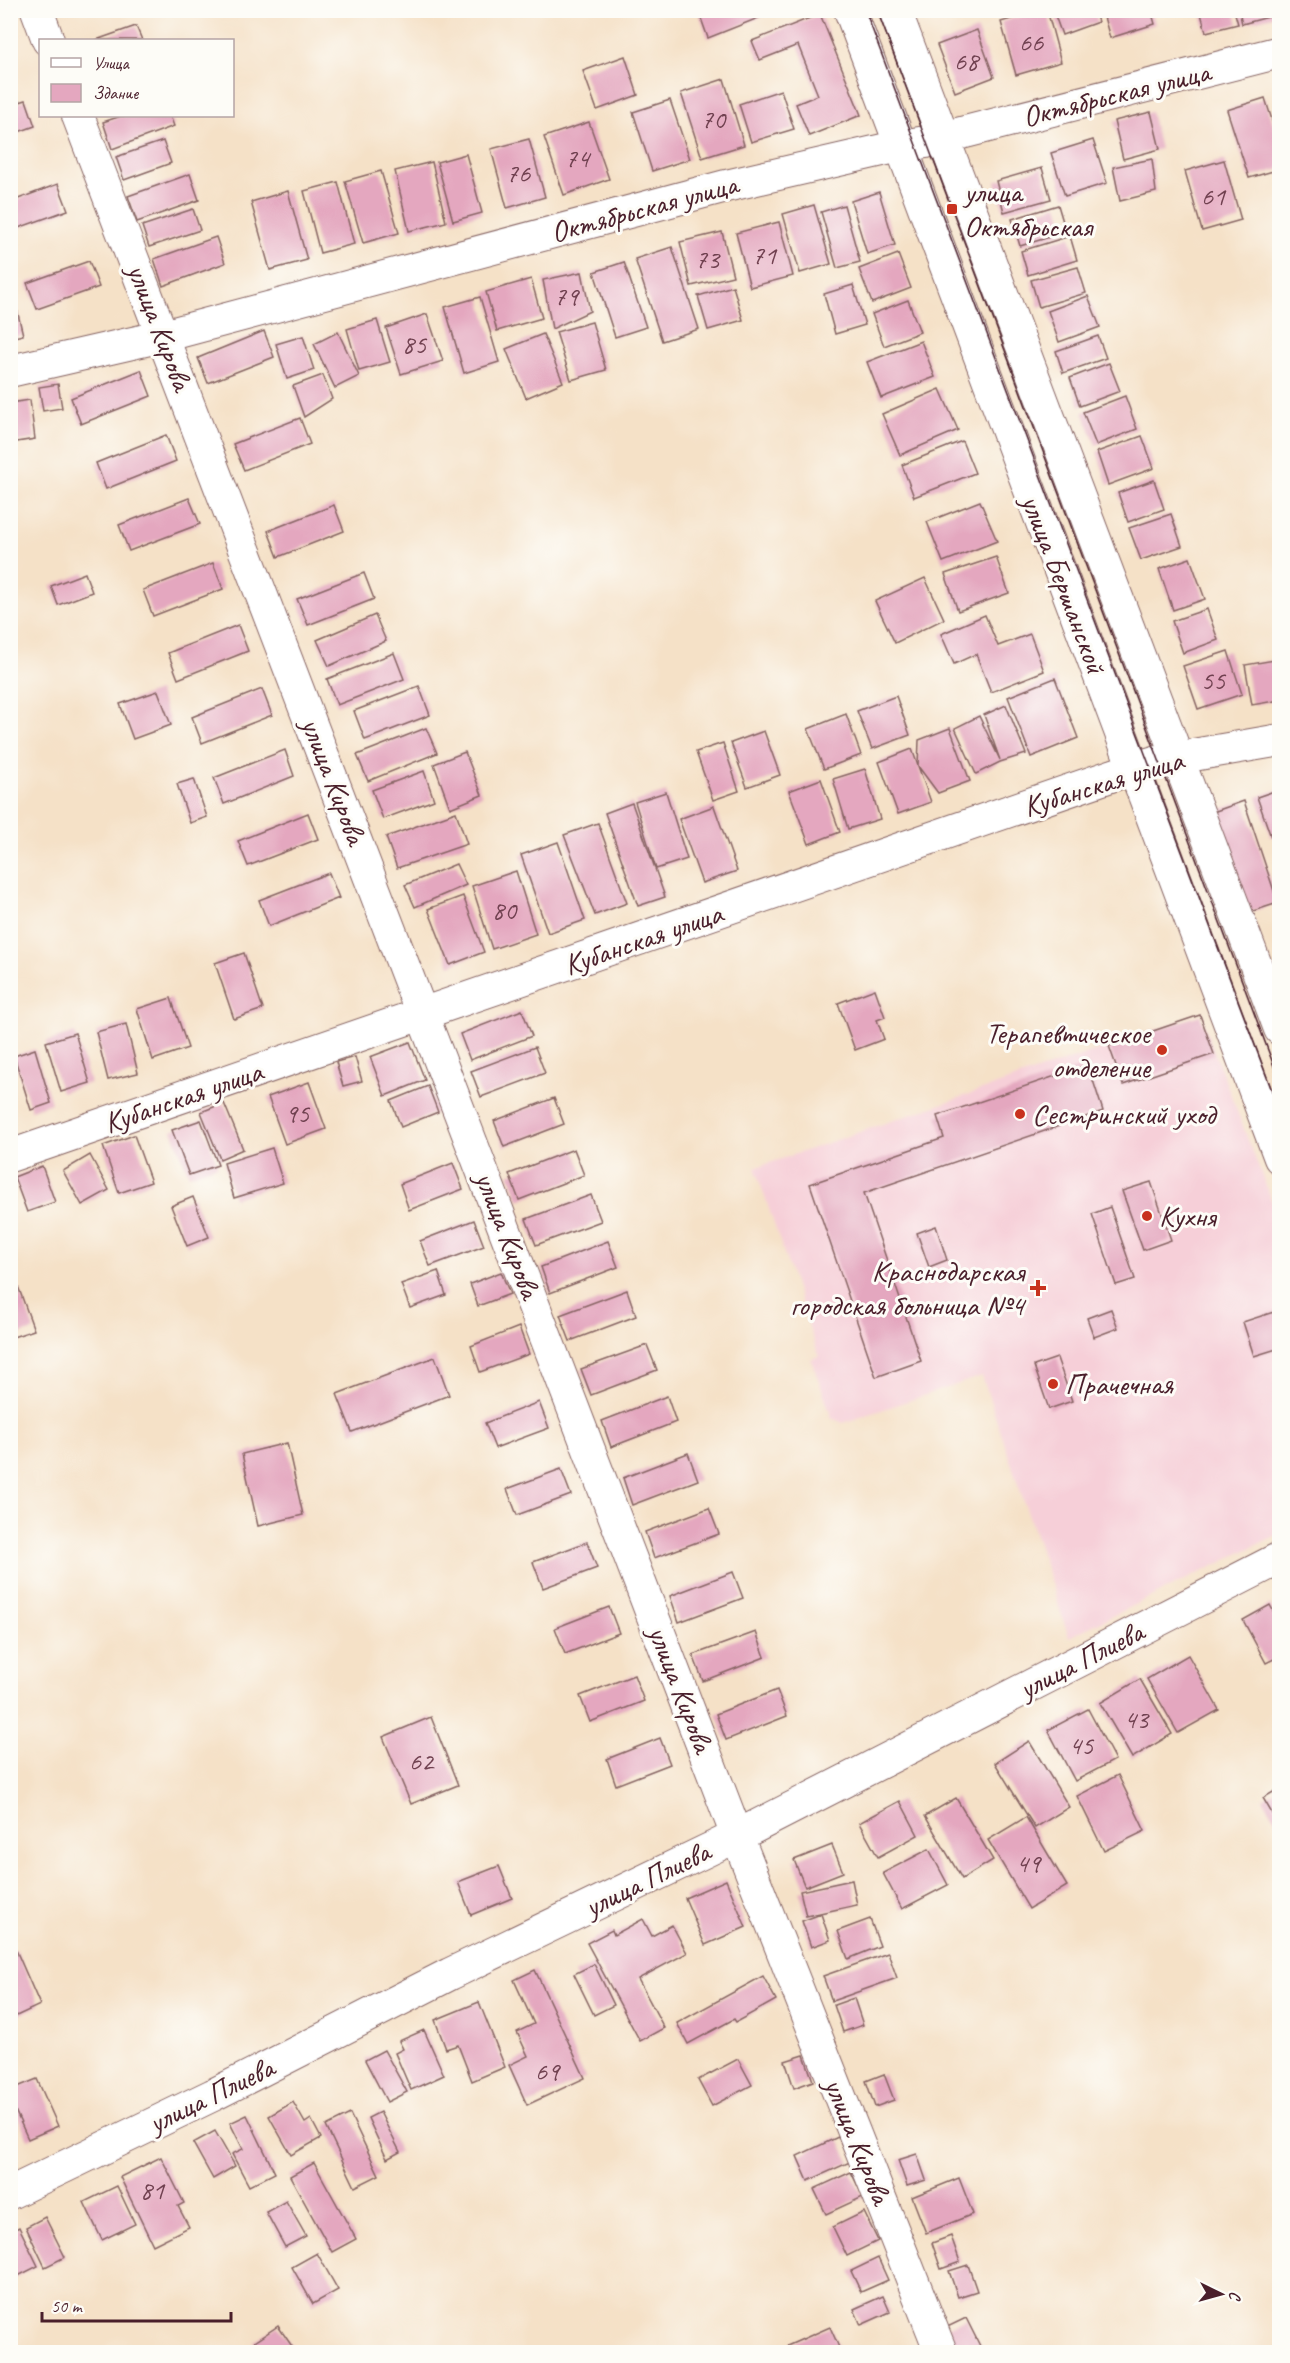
<svg xmlns="http://www.w3.org/2000/svg" width="1290" height="2363" font-family="Caveat,sans-serif">
	<style>
		.built { fill: #f6cfd8 }
		.building { fill: #e4a7bf }
		.lines { fill: none; stroke-linecap: round; stroke-linejoin: round }
		.minor-casing { stroke: #866362; stroke-width: 34 }
		.minor { stroke: #fff; stroke-width: 32 }
		.tram { stroke: #4a1f2b; stroke-width: 1.5 }
		.poi-dot { fill: #c8321e; stroke: #fdfcf7; stroke-width: 2 }
		.labels { text-anchor: middle; dominant-baseline: central; stroke-width: 6; stroke-linejoin: round; paint-order: stroke }
		.number-label { font-size: 27px; fill: #704150 }
		.street-label { font-size: 30px; fill: #4a1f2b; stroke: #fdfcf7 }
		.poi-label { font-size: 30px; fill: #4a1f2b; stroke: #fdfcf7; text-anchor: start }
	</style>
	<rect width="100%" height="100%" fill="#fdfcf7"/>
	<filter id="ink" filterUnits="userSpaceOnUse"><feTurbulence type="fractalNoise" baseFrequency=".0167" numOctaves="2"/><feDisplacementMap in="SourceGraphic" scale="12" xChannelSelector="R" yChannelSelector="G"/><feConvolveMatrix kernelMatrix="1 2 1 2 8 2 1 2 1" color-interpolation-filters="sRGB"/></filter>
	<filter id="wash" filterUnits="userSpaceOnUse"><feTurbulence type="fractalNoise" baseFrequency=".008" numOctaves="4" result="noise"/><feDisplacementMap in="SourceGraphic" scale="24" xChannelSelector="R" yChannelSelector="G"/><feGaussianBlur stdDeviation="1.35" result="paint"/><feColorMatrix in="noise" values="0 0 0 0 0 0 0 0 0 0 0 0 0 0 0 0 0 1.4 0 .05"/><feComposite in="paint" operator="in"/></filter>
	<g filter="url(#wash)">
		<rect width="100%" height="100%" fill="#f5e1c7"/>
		<!-- built -->
		<polygon class="built" points="1200,1015 1279,1220 1279,1534 1069,1637 982,1376 843,1423 832,1418 811,1359 819,1356 755,1168"/>
		<g id="blocks">
			<!-- building -->
			<g class="building">
				<polygon points="698,10 770,10 771,13 708,38"/>
				<polygon points="1041,10 1047,10 1061,62 1016,75 1001,22"/>
				<polygon points="1053,10 1094,10 1098,22 1062,35"/>
				<polygon points="1102,10 1151,10 1155,24 1110,38"/>
				<polygon points="1200,10 1234,10 1238,24 1206,32"/>
				<polygon points="1239,10 1275,10 1276,15 1242,24"/>
				<polygon points="820,14 861,115 809,136 796,104 818,95 798,45 760,60 752,41"/>
				<polygon points="136,26 142,40 96,40"/>
				<polygon points="977,30 994,77 955,92 937,45"/>
				<polygon points="625,56 638,95 597,110 583,71"/>
				<polygon points="724,79 744,145 702,158 681,93"/>
				<polygon points="781,90 794,129 751,142 739,104"/>
				<polygon points="1265,98 1280,145 1280,169 1249,178 1227,110"/>
				<polygon points="26,100 35,126 10,135 10,105"/>
				<polygon points="670,100 690,159 652,171 633,112"/>
				<polygon points="1151,112 1160,149 1123,159 1114,121"/>
				<polygon points="121,116 170,116 174,126 112,149 103,122"/>
				<polygon points="589,122 609,179 564,195 544,137"/>
				<polygon points="529,139 545,197 507,208 491,149"/>
				<polygon points="1093,140 1107,183 1065,196 1051,153"/>
				<polygon points="163,141 171,163 124,180 116,157"/>
				<polygon points="466,154 482,213 453,221 437,162"/>
				<polygon points="1152,159 1156,192 1120,201 1113,167"/>
				<polygon points="1224,160 1241,220 1202,231 1185,171"/>
				<polygon points="432,162 446,222 409,231 395,171"/>
				<polygon points="1042,168 1051,199 1004,212 996,181"/>
				<polygon points="381,171 399,233 363,243 345,181"/>
				<polygon points="190,174 199,200 137,222 128,196"/>
				<polygon points="338,182 354,244 320,253 304,191"/>
				<polygon points="58,184 68,210 10,231 10,202"/>
				<polygon points="288,191 307,260 270,270 251,202"/>
				<polygon points="879,192 895,245 867,254 851,201"/>
				<polygon points="814,205 831,264 800,273 783,214"/>
				<polygon points="844,205 860,262 837,268 821,212"/>
				<polygon points="1058,205 1066,232 1020,246 1012,219"/>
				<polygon points="193,209 200,230 149,247 142,226"/>
				<polygon points="779,222 793,276 750,287 736,233"/>
				<polygon points="722,232 733,276 691,286 680,242"/>
				<polygon points="1070,236 1077,260 1028,275 1021,251"/>
				<polygon points="216,237 225,263 163,286 154,259"/>
				<polygon points="672,247 699,329 662,341 635,259"/>
				<polygon points="898,254 911,288 872,303 859,269"/>
				<polygon points="89,261 99,287 37,309 27,283"/>
				<polygon points="624,262 646,327 615,337 594,272"/>
				<polygon points="1078,267 1086,293 1039,307 1031,280"/>
				<polygon points="582,272 590,311 552,329 543,280"/>
				<polygon points="531,279 542,318 497,331 486,292"/>
				<polygon points="853,285 865,325 835,334 824,294"/>
				<polygon points="733,286 743,320 708,330 698,296"/>
				<polygon points="1088,296 1100,327 1059,342 1048,311"/>
				<polygon points="14,297 23,335 10,338 10,298"/>
				<polygon points="480,297 499,362 464,373 445,307"/>
				<polygon points="908,300 920,332 884,346 872,314"/>
				<polygon points="427,314 443,361 401,374 386,328"/>
				<polygon points="377,320 390,362 359,371 347,329"/>
				<polygon points="592,322 606,370 571,380 556,332"/>
				<polygon points="264,331 274,357 208,383 198,358"/>
				<polygon points="338,332 359,376 335,388 314,344"/>
				<polygon points="543,334 563,382 526,398 506,349"/>
				<polygon points="303,336 314,370 287,379 276,344"/>
				<polygon points="1098,336 1106,358 1063,373 1056,351"/>
				<polygon points="921,341 935,377 881,398 867,362"/>
				<polygon points="1109,363 1120,391 1080,406 1070,378"/>
				<polygon points="141,370 151,396 81,424 71,398"/>
				<polygon points="323,375 332,399 304,417 293,386"/>
				<polygon points="58,384 62,408 43,411 39,387"/>
				<polygon points="940,389 958,430 900,455 882,414"/>
				<polygon points="1125,396 1137,429 1096,445 1083,412"/>
				<polygon points="30,400 35,439 10,443 10,403"/>
				<polygon points="300,418 310,444 244,470 233,444"/>
				<polygon points="166,435 176,461 106,489 96,463"/>
				<polygon points="1142,436 1154,468 1108,485 1097,452"/>
				<polygon points="962,441 975,473 914,497 902,465"/>
				<polygon points="1154,480 1164,509 1128,522 1118,493"/>
				<polygon points="189,498 200,524 129,551 119,525"/>
				<polygon points="980,501 997,541 943,562 927,522"/>
				<polygon points="334,505 344,531 278,557 268,531"/>
				<polygon points="1171,514 1182,546 1141,560 1129,528"/>
				<polygon points="996,557 1009,593 958,611 945,574"/>
				<polygon points="1190,558 1205,599 1173,610 1159,569"/>
				<polygon points="213,563 223,589 153,616 143,590"/>
				<polygon points="85,573 92,592 58,605 51,586"/>
				<polygon points="364,573 374,599 308,625 297,599"/>
				<polygon points="925,578 944,619 895,643 875,601"/>
				<polygon points="1207,609 1218,640 1183,653 1172,621"/>
				<polygon points="375,615 386,641 329,666 317,640"/>
				<polygon points="985,615 998,646 1030,634 1044,671 991,692 976,654 954,664 941,634"/>
				<polygon points="238,625 248,651 178,679 168,653"/>
				<polygon points="1228,651 1242,694 1198,709 1183,666"/>
				<polygon points="394,653 404,679 337,705 327,679"/>
				<polygon points="1280,659 1280,700 1252,705 1245,665"/>
				<polygon points="1055,678 1078,738 1031,757 1008,697"/>
				<polygon points="419,686 430,715 365,740 354,711"/>
				<polygon points="262,689 272,715 202,743 192,717"/>
				<polygon points="158,691 171,725 133,739 120,704"/>
				<polygon points="896,696 910,735 872,749 857,711"/>
				<polygon points="1006,705 1026,754 1000,762 976,774 955,728 979,716 1000,760 984,715"/>
				<polygon points="846,714 861,755 824,769 808,729"/>
				<polygon points="426,728 437,753 368,781 357,755"/>
				<polygon points="950,728 970,781 938,793 918,766 931,802 898,814 879,762 912,749 918,766 919,740"/>
				<polygon points="764,731 780,775 747,787 731,743"/>
				<polygon points="723,743 739,791 713,800 696,752"/>
				<polygon points="285,750 294,776 224,804 214,778"/>
				<polygon points="465,752 482,795 450,808 434,764"/>
				<polygon points="865,769 880,819 848,829 833,779"/>
				<polygon points="424,771 434,800 383,819 372,790"/>
				<polygon points="194,779 207,817 190,823 177,784"/>
				<polygon points="821,779 840,832 809,844 789,791"/>
				<polygon points="1280,789 1280,834 1271,837 1257,797"/>
				<polygon points="666,792 687,859 656,869 635,802"/>
				<polygon points="1244,801 1278,903 1247,913 1213,812"/>
				<polygon points="632,803 665,897 638,906 605,813"/>
				<polygon points="714,806 737,871 702,883 679,819"/>
				<polygon points="456,812 467,844 397,868 386,837"/>
				<polygon points="308,813 318,839 248,866 238,841"/>
				<polygon points="598,823 627,903 595,915 564,835"/>
				<polygon points="558,842 585,920 548,933 521,855"/>
				<polygon points="456,864 466,885 415,907 405,885"/>
				<polygon points="516,871 536,934 492,949 472,886"/>
				<polygon points="329,873 339,898 269,926 259,900"/>
				<polygon points="463,896 484,952 450,965 428,909"/>
				<polygon points="244,953 263,1009 234,1019 215,963"/>
				<polygon points="875,989 885,1017 877,1020 884,1039 855,1050 838,1003"/>
				<polygon points="171,998 188,1048 153,1060 137,1009"/>
				<polygon points="522,1010 532,1036 470,1060 460,1034"/>
				<polygon points="1200,1015 1214,1054 1123,1085 1109,1046"/>
				<polygon points="126,1024 138,1073 108,1080 96,1032"/>
				<polygon points="75,1033 90,1083 61,1092 46,1042"/>
				<polygon points="410,1042 425,1080 385,1096 370,1057"/>
				<polygon points="535,1047 545,1073 481,1097 471,1071"/>
				<polygon points="35,1049 51,1103 31,1110 14,1056"/>
				<polygon points="355,1057 362,1081 343,1086 336,1062"/>
				<polygon points="1088,1065 1103,1111 864,1193 921,1361 876,1377 810,1184 944,1138 937,1116"/>
				<polygon points="309,1082 326,1129 285,1144 268,1097"/>
				<polygon points="428,1086 438,1112 401,1127 391,1101"/>
				<polygon points="554,1098 564,1124 504,1147 494,1121"/>
				<polygon points="224,1103 243,1149 220,1159 201,1112"/>
				<polygon points="201,1120 218,1165 189,1175 172,1130"/>
				<polygon points="134,1135 151,1182 119,1193 103,1146"/>
				<polygon points="272,1148 283,1183 234,1198 224,1163"/>
				<polygon points="574,1149 584,1175 519,1200 509,1174"/>
				<polygon points="90,1155 109,1190 82,1205 63,1171"/>
				<polygon points="453,1163 463,1189 409,1210 400,1184"/>
				<polygon points="42,1166 55,1202 27,1212 14,1177"/>
				<polygon points="1151,1182 1171,1240 1143,1250 1122,1191"/>
				<polygon points="591,1195 601,1221 536,1245 526,1219"/>
				<polygon points="193,1197 209,1237 187,1246 171,1206"/>
				<polygon points="1110,1207 1135,1279 1116,1285 1092,1214"/>
				<polygon points="474,1220 484,1246 430,1266 420,1241"/>
				<polygon points="936,1226 947,1260 929,1267 917,1233"/>
				<polygon points="608,1241 618,1267 550,1293 541,1267"/>
				<polygon points="10,1264 34,1330 10,1338"/>
				<polygon points="438,1271 446,1295 410,1308 401,1284"/>
				<polygon points="501,1272 510,1294 478,1306 470,1284"/>
				<polygon points="627,1290 636,1316 570,1341 560,1315"/>
				<polygon points="1111,1309 1118,1328 1094,1337 1087,1318"/>
				<polygon points="1280,1310 1280,1348 1254,1356 1243,1322"/>
				<polygon points="519,1327 529,1354 480,1372 471,1346"/>
				<polygon points="647,1345 657,1370 591,1395 581,1369"/>
				<polygon points="435,1357 449,1395 352,1432 337,1394"/>
				<polygon points="1057,1358 1072,1401 1049,1409 1034,1366"/>
				<polygon points="667,1396 676,1422 611,1447 602,1421"/>
				<polygon points="539,1402 549,1428 495,1448 485,1423"/>
				<polygon points="287,1443 303,1515 258,1526 242,1454"/>
				<polygon points="688,1453 698,1480 632,1505 623,1478"/>
				<polygon points="561,1469 571,1495 517,1515 507,1489"/>
				<polygon points="709,1508 719,1534 654,1558 645,1532"/>
				<polygon points="587,1542 597,1568 543,1588 533,1562"/>
				<polygon points="733,1572 743,1598 679,1622 670,1596"/>
				<polygon points="1270,1605 1280,1623 1280,1656 1266,1663 1243,1620"/>
				<polygon points="609,1607 619,1633 565,1654 555,1628"/>
				<polygon points="756,1632 765,1657 703,1681 693,1655"/>
				<polygon points="1188,1655 1219,1710 1178,1733 1147,1679"/>
				<polygon points="634,1675 644,1701 590,1722 580,1696"/>
				<polygon points="1140,1679 1172,1734 1132,1758 1100,1703"/>
				<polygon points="777,1690 787,1716 726,1740 716,1714"/>
				<polygon points="1088,1709 1115,1760 1075,1781 1048,1730"/>
				<polygon points="431,1717 458,1785 411,1804 383,1737"/>
				<polygon points="660,1738 670,1764 616,1785 607,1759"/>
				<polygon points="1029,1741 1069,1807 1035,1828 995,1763"/>
				<polygon points="1118,1775 1145,1831 1104,1851 1077,1796"/>
				<polygon points="1280,1788 1280,1827 1263,1798"/>
				<polygon points="956,1798 993,1860 962,1879 925,1816"/>
				<polygon points="900,1801 918,1835 878,1857 859,1823"/>
				<polygon points="1026,1817 1067,1886 1029,1909 988,1840"/>
				<polygon points="832,1845 843,1872 805,1887 794,1860"/>
				<polygon points="929,1849 948,1885 902,1909 883,1873"/>
				<polygon points="499,1866 512,1898 471,1915 458,1882"/>
				<polygon points="726,1880 746,1927 705,1945 685,1898"/>
				<polygon points="852,1880 857,1905 806,1916 800,1891"/>
				<polygon points="821,1914 830,1940 811,1947 802,1921"/>
				<polygon points="643,1919 652,1936 672,1925 687,1953 638,1979 664,2028 640,2041 587,1943 612,1930 614,1935"/>
				<polygon points="870,1919 880,1946 848,1959 838,1931"/>
				<polygon points="16,1950 40,2005 10,2019 10,1953"/>
				<polygon points="888,1953 897,1978 832,2001 823,1976"/>
				<polygon points="594,1964 614,2005 594,2015 574,1974"/>
				<polygon points="535,1970 585,2078 527,2105 509,2065 528,2056 517,2032 534,2024 514,1980"/>
				<polygon points="763,1976 776,2000 736,2022 734,2019 688,2044 677,2023"/>
				<polygon points="854,1998 863,2025 843,2032 834,2005"/>
				<polygon points="479,2002 505,2067 472,2081 458,2045 446,2049 435,2020"/>
				<polygon points="424,2030 444,2075 411,2090 395,2053 403,2049 399,2041"/>
				<polygon points="384,2050 407,2092 387,2102 365,2060"/>
				<polygon points="804,2055 813,2081 794,2088 785,2061"/>
				<polygon points="738,2059 752,2085 712,2106 698,2080"/>
				<polygon points="884,2074 894,2100 875,2107 866,2081"/>
				<polygon points="37,2079 58,2126 28,2139 10,2099 10,2090"/>
				<polygon points="293,2102 305,2123 311,2119 321,2138 291,2155 269,2116"/>
				<polygon points="380,2112 400,2152 387,2159 368,2118"/>
				<polygon points="350,2114 379,2175 355,2187 326,2126"/>
				<polygon points="247,2115 275,2173 249,2186 232,2154 243,2149 230,2123"/>
				<polygon points="215,2131 235,2166 213,2179 193,2143"/>
				<polygon points="838,2137 850,2162 808,2181 797,2156"/>
				<polygon points="917,2154 926,2180 907,2186 898,2160"/>
				<polygon points="161,2157 184,2203 178,2206 189,2227 153,2245 120,2177"/>
				<polygon points="314,2163 356,2239 332,2252 290,2176"/>
				<polygon points="851,2172 863,2197 826,2214 814,2189"/>
				<polygon points="959,2178 973,2214 926,2233 912,2197"/>
				<polygon points="117,2186 135,2224 102,2240 84,2202"/>
				<polygon points="286,2201 306,2236 285,2247 266,2212"/>
				<polygon points="864,2212 878,2241 847,2256 833,2227"/>
				<polygon points="45,2217 65,2257 45,2267 26,2227"/>
				<polygon points="19,2227 38,2266 10,2280 10,2232"/>
				<polygon points="951,2236 960,2262 941,2269 932,2243"/>
				<polygon points="317,2253 338,2290 313,2304 292,2267"/>
				<polygon points="878,2258 888,2280 861,2292 851,2271"/>
				<polygon points="968,2265 977,2291 958,2297 949,2271"/>
				<polygon points="883,2296 890,2312 861,2325 854,2309"/>
				<polygon points="966,2318 983,2352 955,2352 943,2329"/>
				<polygon points="278,2326 296,2352 261,2352 254,2342"/>
				<polygon points="830,2327 841,2352 789,2352 787,2346"/>
			</g>
		</g>
	</g>
	<g filter="url(#ink)">
		<use href="#blocks" fill-opacity="0" stroke="#866362" stroke-width="1.5"/>
		<g class="lines">
			<defs>
				<g id="minor">
					<polyline points="37,10 48,40"/>
					<polyline points="850,10 1280,1158"/>
					<polyline points="895,10 1280,1029"/>
					<polyline points="78,116 737,1836 941,2352"/>
					<polyline points="10,371 163,336 726,186 900,146 926,142 1280,52"/>
					<polyline points="10,1156 1134,768 1158,761 1280,740"/>
					<polyline points="10,2193 213,2095 450,1974 737,1836 1280,1558"/>
				</g>
			</defs>
			<!-- minor casing -->
			<use href="#minor" class="minor-casing"/>
			<!-- minor -->
			<use href="#minor" class="minor"/>
			<!-- tram -->
			<g class="tram">
				<polyline points="865,10 1280,1112"/>
				<polyline points="877,10 1280,1082"/>
			</g>
		</g>
	</g>
	<!-- markers -->
	<g class="poi-dot">
		<rect x="946" y="203" width="12" height="12" rx="3"/>
		<circle cx="1162" cy="1050" r="6"/>
		<circle cx="1020" cy="1114" r="6"/>
		<circle cx="1147" cy="1216" r="6"/>
		<path d="M1035 1279h6v6h6v6h-6v6h-6v-6h-6v-6h6z"/>
		<circle cx="1053" cy="1384" r="6"/>
	</g>
	<g class="labels">
		<!-- number labels -->
		<g class="number-label">
			<text x="1031" y="42">66</text>
			<text x="966" y="61">68</text>
			<text x="713" y="119">70</text>
			<text x="577" y="158">74</text>
			<text x="518" y="173">76</text>
			<text x="1213" y="196">61</text>
			<text x="764" y="255">71</text>
			<text x="707" y="259">73</text>
			<text x="566" y="296">79</text>
			<text x="414" y="344">85</text>
			<text x="1213" y="680">55</text>
			<text x="504" y="910">80</text>
			<text x="297" y="1113">95</text>
			<text x="1136" y="1719">43</text>
			<text x="1081" y="1745">45</text>
			<text x="421" y="1761">62</text>
			<text x="1028" y="1863">49</text>
			<text x="547" y="2071">69</text>
			<text x="152" y="2190">81</text>
		</g>
		<!-- street labels -->
		<g class="street-label">
			<text transform="translate(1116 94) rotate(-14)">Октябрьская улица</text>
			<text transform="translate(644 208) rotate(-15)">Октябрьская улица</text>
			<text transform="translate(160 327) rotate(69)">улица Кирова</text>
			<text transform="translate(1064 584) rotate(69)">улица Бершанской</text>
			<text transform="translate(334 781) rotate(69)">улица Кирова</text>
			<text transform="translate(1103 783) rotate(-17)">Кубанская улица</text>
			<text transform="translate(643 939) rotate(-19)">Кубанская улица</text>
			<text transform="translate(183 1097) rotate(-19)">Кубанская улица</text>
			<text transform="translate(508 1235) rotate(69)">улица Кирова</text>
			<text transform="translate(1081 1660) rotate(-27)">улица Плиева</text>
			<text transform="translate(681 1689) rotate(69)">улица Кирова</text>
			<text transform="translate(647 1879) rotate(-26)">улица Плиева</text>
			<text transform="translate(211 2095) rotate(-26)">улица Плиева</text>
			<text transform="translate(858 2141) rotate(68)">улица Кирова</text>
		</g>
		<!-- poi labels -->
		<g class="poi-label">
			<text x="964" y="192">улица<tspan x="964" dy="34">Октябрьская</tspan></text>
			<text x="1150" y="1033" text-anchor="end">Терапевтическое<tspan x="1150" dy="34">отделение</tspan></text>
			<text x="1032" y="1114">Сестринский уход</text>
			<text x="1159" y="1216">Кухня</text>
			<text x="1024" y="1271" text-anchor="end">Краснодарская<tspan x="1024" dy="34">городская больница №4</tspan></text>
			<text x="1065" y="1384">Прачечная</text>
		</g>
	</g>
	<!-- margin -->
	<rect width="1290" height="2363" fill="none" stroke="#fdfcf7" stroke-width="36"/>
	<!-- legend -->
	<rect x="39" y="39" width="195" height="78" fill="#fdfcf7" stroke="#b5a4a5" stroke-width="1.5"/>
	<rect x="51" y="58" width="30" height="9" fill="#ffffff" stroke="#b5a4a5" stroke-width="1.5"/>
	<text x="93" y="69" font-size="18" fill="#4a1f2b">Улица</text>
	<rect x="51" y="84" width="30" height="18" fill="#e4a7bf" stroke="#b5a4a5" stroke-width="1.5"/>
	<text x="93" y="99" font-size="18" fill="#4a1f2b">Здание</text>
	<!-- north arrow -->
	<g transform="translate(1221 2294) rotate(95)" stroke="#fdfcf7" stroke-width="4.5" paint-order="stroke">
	<path d="M0-4.5L10 22L0 15L-10 22Z" fill="#4a1f2b"/>
	<text y="-9" font-size="16" font-weight="bold" text-anchor="middle" fill="#4a1f2b">С</text>
	</g>
	<!-- scale -->
	<path d="M42 2312v9h189v-9" fill="none" stroke="#4a1f2b" stroke-width="3"/>
	<text x="51" y="2312" font-size="18" fill="#4a1f2b" stroke="#fdfcf7" stroke-width="4.5" paint-order="stroke">50 m</text>
</svg>
